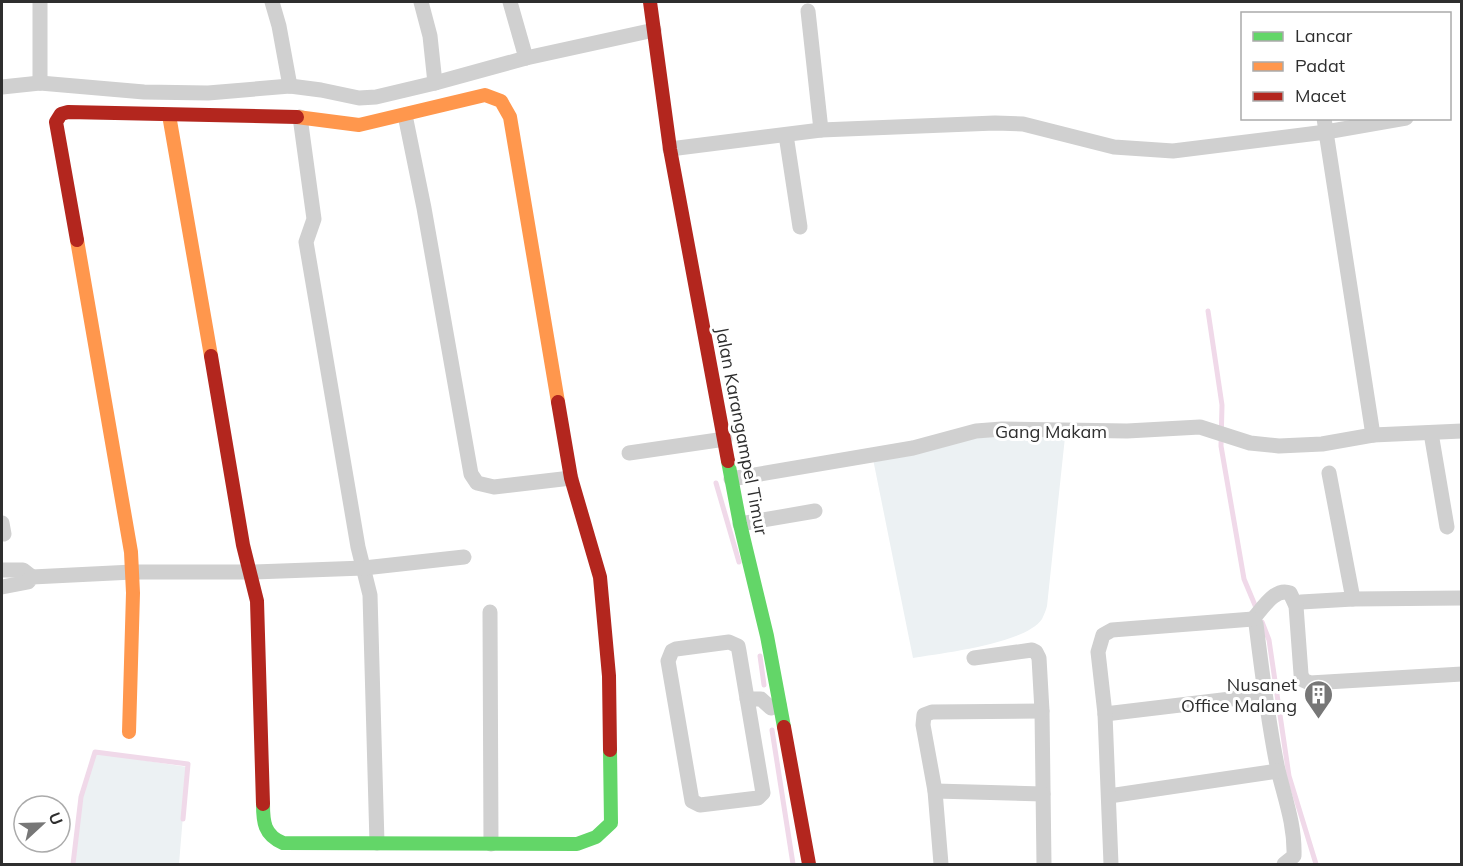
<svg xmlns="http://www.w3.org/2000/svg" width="1463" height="866" font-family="Mulish,sans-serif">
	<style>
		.green { fill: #ecf1f3 }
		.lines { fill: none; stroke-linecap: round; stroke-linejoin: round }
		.stream { stroke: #f0d9e9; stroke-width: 5 }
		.street { stroke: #d0d0d0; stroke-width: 15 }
		.fast { stroke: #63d668; stroke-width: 14 }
		.slow { stroke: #ff974d; stroke-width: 14 }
		.jam { stroke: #b3261e; stroke-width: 14 }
		.labels { text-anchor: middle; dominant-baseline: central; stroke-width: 6; stroke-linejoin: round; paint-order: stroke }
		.street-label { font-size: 18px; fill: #2e2e2e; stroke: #fff }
		.poi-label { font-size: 18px; fill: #2e2e2e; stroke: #fff; text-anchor: end }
	</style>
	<rect width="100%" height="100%" fill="#fff"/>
	<!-- green -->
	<g class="green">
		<path d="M972,435L1065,437L1047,606C1046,610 1044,615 1042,619C1025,644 943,653 913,658L873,459Z"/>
		<polygon points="96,753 187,767 179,864 75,864 82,799"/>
	</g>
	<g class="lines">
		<!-- stream -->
		<g class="stream">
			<polyline points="1208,311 1222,405 1221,446 1244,579 1257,610"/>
			<polyline points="716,483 739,562"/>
			<polyline points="1262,622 1269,640 1289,776 1316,864"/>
			<polyline points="760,656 764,685"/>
			<polyline points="772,730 793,864"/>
			<polyline points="73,864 81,797 95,752 188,764 183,819"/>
		</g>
		<!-- street -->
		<g class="street">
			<polyline points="40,2 40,83"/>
			<polyline points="272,2 279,26 290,86"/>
			<polyline points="421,2 430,36 435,83"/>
			<polyline points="510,2 526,58"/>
			<polyline points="808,11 821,130"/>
			<polyline points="2,87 40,83 144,92 208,93 290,86 321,90 359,98 376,97 435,83 526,58 654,30"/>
			<polyline points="405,115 424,208 471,474 477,483 494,487 571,478"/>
			<polyline points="300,117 314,219 306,242 358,547 370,595 377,843"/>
			<polyline points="1324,118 1326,132 1406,118"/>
			<polyline points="786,135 800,227"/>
			<polyline points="670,149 821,130 995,123 1023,124 1114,147 1173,151 1326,132 1373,435"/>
			<polyline points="1431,433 1447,527"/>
			<polyline points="629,453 725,439"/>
			<polyline points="1329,473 1353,599"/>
			<polyline points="731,479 913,448 976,431 1002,429 1127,431 1200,427 1250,443 1279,446 1322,444 1373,435 1462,431"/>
			<polyline points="2,523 4,534"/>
			<polyline points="740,524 815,511"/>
			<polyline points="2,570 23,570 32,577"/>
			<polyline points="2,587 28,582 32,577 133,572 251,572 364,568 464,557"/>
			<polyline points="1296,606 1301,602 1353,599 1462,598"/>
			<polyline points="490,612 491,844"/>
			<path d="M1253,619C1263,608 1275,587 1290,593L1296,606L1301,674L1303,680L1310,683L1462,674"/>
			<path d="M1253,619L1256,624C1262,673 1268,722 1278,770C1285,799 1295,825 1294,856L1284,864"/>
			<polygon points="729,642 738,646 739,651 763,793 758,798 700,805 692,801 668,661 672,651 676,649"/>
			<polyline points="974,658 1032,650 1036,652 1039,658 1042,711 1044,864"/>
			<polyline points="747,699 761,699 771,708 779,705"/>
			<polyline points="1105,714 1264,695"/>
			<polyline points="935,791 1043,794"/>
			<polyline points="1109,796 1278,771"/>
			<polyline points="941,864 935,791 923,725 924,715 932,712 1042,711"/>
			<polyline points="1111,864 1105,714 1098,652 1103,635 1112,630 1253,619"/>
		</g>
		<!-- fast -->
		<g class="fast">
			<polyline points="728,461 740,524 767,636 784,727"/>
			<path d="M263,804C263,822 264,835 283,843L577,844L596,837L611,823L610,750"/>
		</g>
		<!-- slow -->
		<g class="slow">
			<polyline points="169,115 211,356"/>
			<polyline points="297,117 359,125 485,95 501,101 510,117 558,402"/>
			<polyline points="77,240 131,552 133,593 129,732"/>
		</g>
		<!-- jam -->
		<g class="jam">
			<polyline points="650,2 670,149 728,461"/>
			<polyline points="77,240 56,122 61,114 68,112 297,117"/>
			<polyline points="211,356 243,545 257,601 263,804"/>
			<polyline points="558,402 571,478 600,577 609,676 610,750"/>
			<polyline points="784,727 809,864"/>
		</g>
	</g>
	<!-- icons -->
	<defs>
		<symbol id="building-pin" viewBox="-11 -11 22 30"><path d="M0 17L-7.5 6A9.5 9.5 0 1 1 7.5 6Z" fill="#777" stroke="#fff"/><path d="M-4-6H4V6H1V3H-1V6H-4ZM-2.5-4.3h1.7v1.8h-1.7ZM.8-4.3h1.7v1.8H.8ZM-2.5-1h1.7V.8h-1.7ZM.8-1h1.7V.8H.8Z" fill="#fff"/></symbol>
	</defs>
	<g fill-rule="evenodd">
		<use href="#building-pin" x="1302" y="678" width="33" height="45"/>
	</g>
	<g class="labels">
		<!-- street labels -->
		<g class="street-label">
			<text transform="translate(742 431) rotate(79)">Jalan Karangampel Timur</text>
			<text x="1051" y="431">Gang Makam</text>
		</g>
		<!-- poi labels -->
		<g class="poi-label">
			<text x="1297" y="684">Nusanet<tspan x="1297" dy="21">Office Malang</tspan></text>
		</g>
	</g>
	<!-- border -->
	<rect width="1463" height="866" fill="none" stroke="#2e2e2e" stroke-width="6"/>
	<!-- legend -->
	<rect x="1241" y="12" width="210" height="108" fill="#ffffff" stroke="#ababab" stroke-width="1.5"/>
	<rect x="1253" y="32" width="30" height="9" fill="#63d668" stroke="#ababab" stroke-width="1.5"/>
	<text x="1295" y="42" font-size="18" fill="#2e2e2e">Lancar</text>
	<rect x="1253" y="62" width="30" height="9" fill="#ff974d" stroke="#ababab" stroke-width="1.5"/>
	<text x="1295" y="72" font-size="18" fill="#2e2e2e">Padat</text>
	<rect x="1253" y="92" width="30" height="9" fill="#b3261e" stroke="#ababab" stroke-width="1.5"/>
	<text x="1295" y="102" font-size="18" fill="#2e2e2e">Macet</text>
	<!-- north arrow -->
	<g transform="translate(42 824) rotate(68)"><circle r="28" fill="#ffffff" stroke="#ababab" stroke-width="1.5"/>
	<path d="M0-4.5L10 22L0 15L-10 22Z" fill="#777777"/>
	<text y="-9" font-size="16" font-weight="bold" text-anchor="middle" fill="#2e2e2e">U</text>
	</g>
</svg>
